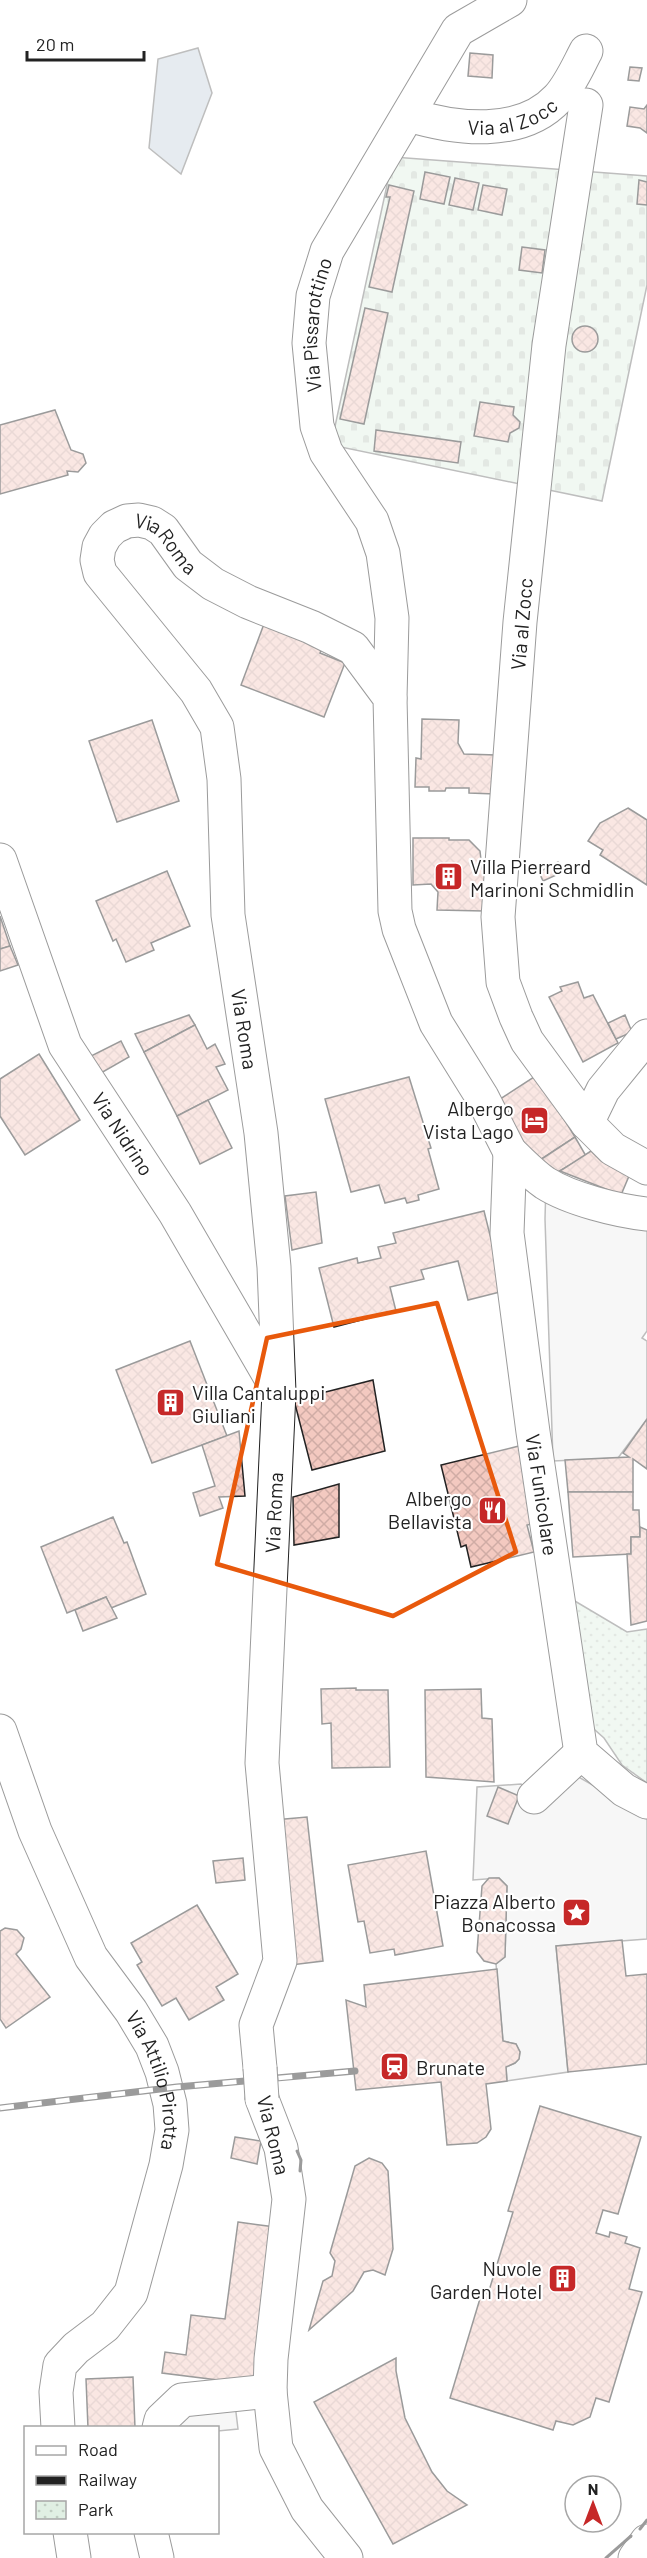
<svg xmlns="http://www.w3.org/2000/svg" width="647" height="2558" font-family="Barlow,sans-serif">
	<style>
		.cemetery { fill: url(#cemetery-stones); stroke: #6f6f6f; stroke-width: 1.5 }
		.park { fill: url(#park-dots); stroke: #6f6f6f; stroke-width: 1.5 }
		.parking { fill: #ededed; stroke: #6f6f6f; stroke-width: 1.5 }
		.water { fill: #c7d3dd; stroke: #6f6f6f; stroke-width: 1.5 }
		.building { fill: url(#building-cross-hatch); stroke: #222; stroke-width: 1.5 }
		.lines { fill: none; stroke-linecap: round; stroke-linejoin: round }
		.street-casing { stroke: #222; stroke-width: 35 }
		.secondary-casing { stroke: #222; stroke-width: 35 }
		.street { stroke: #fff; stroke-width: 33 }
		.secondary { stroke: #fff; stroke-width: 33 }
		.rail-casing { stroke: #222; stroke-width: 7 }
		.rail { stroke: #fff; stroke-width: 4.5; stroke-dasharray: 14; stroke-linecap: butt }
		.secondary-bridge-casing { stroke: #222; stroke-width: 35; stroke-linecap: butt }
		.secondary-bridge { stroke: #fff; stroke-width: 33 }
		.wall { stroke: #222; stroke-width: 3 }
		.marked { fill: none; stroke: #e8590c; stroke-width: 4.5; stroke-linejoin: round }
		.labels { text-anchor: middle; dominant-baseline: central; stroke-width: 4.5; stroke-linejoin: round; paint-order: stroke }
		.street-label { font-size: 20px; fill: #222; stroke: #fff }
		.poi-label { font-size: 20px; fill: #222; stroke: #fff; text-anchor: end }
	</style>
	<defs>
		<pattern id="cemetery-stones" width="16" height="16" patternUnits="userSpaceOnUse" patternTransform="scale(1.5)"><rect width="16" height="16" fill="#e0efe3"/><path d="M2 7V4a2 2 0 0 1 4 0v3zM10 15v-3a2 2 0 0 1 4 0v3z" fill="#c0cdc2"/></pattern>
		<pattern id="park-dots" width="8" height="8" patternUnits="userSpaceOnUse" patternTransform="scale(1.5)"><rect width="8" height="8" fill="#e0efe3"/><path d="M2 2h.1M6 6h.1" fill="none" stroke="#c0cdc2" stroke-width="1.8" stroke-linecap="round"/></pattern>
		<pattern id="building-cross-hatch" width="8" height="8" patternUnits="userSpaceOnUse" patternTransform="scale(1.5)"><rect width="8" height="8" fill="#f3c9c0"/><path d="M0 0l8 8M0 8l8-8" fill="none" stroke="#d0aca5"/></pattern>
	</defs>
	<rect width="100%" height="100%" fill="#fff"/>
	<!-- cemetery -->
	<polygon class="cemetery" points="393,157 647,176 647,285 602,501 331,445"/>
	<!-- park -->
	<polygon class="park" points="563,1594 627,1632 647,1629 647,1783 622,1765 604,1738 586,1722"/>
	<!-- parking -->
	<g class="parking">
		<polygon points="546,1183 647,1214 647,1331 642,1338 647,1341 647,1419 618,1458 553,1461 545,1219"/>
		<polygon points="575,1775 647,1816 647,1939 556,1946 568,2072 507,2081 506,2067 515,2063 519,2059 520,2052 516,2044 503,2041 496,1964 505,1957 507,1886 499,1878 473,1880 477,1787 521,1784 534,1796"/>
		<polygon points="235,2404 238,2429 218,2431 218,2428 175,2427 173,2411"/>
	</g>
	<!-- water -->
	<polygon class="water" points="198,48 212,93 181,174 149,148 158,59"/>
	<!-- building -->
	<g class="building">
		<polygon points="470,53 493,55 492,78 468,76"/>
		<polygon points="630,67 642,68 639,81 628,80"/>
		<polygon points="647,105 647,133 640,128 627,126 630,107 644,109"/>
		<polygon points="425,172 450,177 444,204 420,199"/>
		<polygon points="455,178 479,183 473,210 449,205"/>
		<polygon points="639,180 647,182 647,205 637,204"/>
		<polygon points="389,185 414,191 392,292 369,287 390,197 386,197"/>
		<polygon points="483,185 507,189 502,215 478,210"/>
		<polygon points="522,247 545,250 542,273 519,270"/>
		<polygon points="365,308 388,313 364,424 340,419"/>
		<circle cx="585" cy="339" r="13"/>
		<polygon points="480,402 514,407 513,415 520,422 519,428 510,433 508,442 474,436"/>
		<polygon points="55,410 71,450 83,454 86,463 78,472 67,471 68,475 0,494 0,425"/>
		<polygon points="376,430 461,442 458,463 374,451"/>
		<polygon points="264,624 323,646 320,653 345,663 324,717 241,685"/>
		<polygon points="422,719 459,720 458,743 464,754 496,755 495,794 469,793 469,788 446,788 445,791 429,791 429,787 415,787 416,758 421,759"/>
		<polygon points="152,720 179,801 117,822 89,741"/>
		<polygon points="628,808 647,820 647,885 600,855 603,850 588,841 600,823"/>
		<polygon points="413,838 449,838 449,840 469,840 480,851 482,869 486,870 484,911 437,910 438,892 431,884 413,885"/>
		<polygon points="558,862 563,872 543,881 539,872"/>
		<polygon points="167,871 190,926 151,943 154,950 126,962 116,939 113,941 96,901"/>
		<polygon points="0,916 10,946 0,949"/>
		<polygon points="10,946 18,965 0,971 0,949"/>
		<polygon points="578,982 584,998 593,995 618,1043 583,1062 549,997 562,991 560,987"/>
		<polygon points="189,1015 195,1025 144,1052 135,1034"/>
		<polygon points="625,1015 632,1032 616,1039 608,1023"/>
		<polygon points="195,1025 207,1049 215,1044 225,1064 216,1067 228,1090 177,1116 144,1052"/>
		<polygon points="121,1041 129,1057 101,1073 91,1056"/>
		<polygon points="39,1054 80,1120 25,1155 0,1116 0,1079"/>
		<polygon points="537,1075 575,1137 537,1162 494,1103"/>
		<polygon points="409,1077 431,1148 428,1149 439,1189 418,1195 419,1200 407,1203 405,1198 385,1203 379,1185 351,1192 325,1099"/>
		<polygon points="208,1100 232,1148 200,1164 177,1116"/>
		<polygon points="575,1137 586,1156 547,1178 537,1162"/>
		<polygon points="591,1151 601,1161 629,1176 621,1195 560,1171"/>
		<polygon points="316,1192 322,1243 292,1250 285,1196"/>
		<polygon points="484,1211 504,1291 468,1300 458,1261 421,1270 424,1279 390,1287 396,1311 334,1327 319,1268 357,1258 358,1263 381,1258 378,1247 396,1243 393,1233"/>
		<polygon points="190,1341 227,1436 152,1463 116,1370"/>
		<polygon points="373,1380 385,1451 312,1470 294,1400"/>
		<polygon points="647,1419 647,1469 633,1459 633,1492 568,1492 565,1460 629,1457 623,1453"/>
		<polygon points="239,1431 245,1496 219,1497 223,1508 200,1516 193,1493 215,1486 202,1445"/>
		<polygon points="519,1446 537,1523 527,1525 534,1552 471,1567 466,1545 461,1547 441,1465"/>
		<polygon points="339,1484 339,1537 294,1545 293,1497"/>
		<polygon points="568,1492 633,1492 633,1510 639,1510 640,1537 631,1537 631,1554 573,1557"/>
		<polygon points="113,1517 124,1543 127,1542 146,1594 111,1608 106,1597 67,1613 41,1547"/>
		<polygon points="640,1527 647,1530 647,1621 631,1625 627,1554 631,1554 631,1537 640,1537"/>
		<polygon points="106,1597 117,1618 83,1631 75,1610"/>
		<polygon points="356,1688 356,1690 388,1690 390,1767 332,1768 331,1723 322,1724 321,1689"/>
		<polygon points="481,1689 482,1718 492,1719 494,1782 426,1777 425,1690"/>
		<polygon points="498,1787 519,1796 508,1824 487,1816"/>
		<polygon points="307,1817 323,1961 291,1965 274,1820"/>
		<polygon points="426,1851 443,1946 395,1955 394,1949 370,1953 364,1921 358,1922 348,1865"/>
		<polygon points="243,1858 245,1880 216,1883 213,1861"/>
		<polygon points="489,1878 499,1878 507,1886 505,1957 496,1964 484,1961 477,1952 482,1886"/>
		<polygon points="197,1905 238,1974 216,1987 224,2000 189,2020 176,1998 162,2006 137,1965 142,1962 131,1943"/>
		<polygon points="5,1928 17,1930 24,1938 21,1949 16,1954 50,1997 6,2028 0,2019 0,1931"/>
		<polygon points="622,1940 626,1976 647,1974 647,2064 568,2072 556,1946"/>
		<polygon points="497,1969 503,2041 516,2044 520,2052 519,2059 515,2063 506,2067 507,2081 486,2084 491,2129 486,2137 477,2143 447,2145 441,2082 356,2090 346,2000 366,2007 364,1985"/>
		<polygon points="540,2106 641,2137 618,2214 603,2210 596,2233 609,2237 610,2232 627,2237 625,2243 640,2248 629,2289 642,2292 609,2402 596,2398 590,2417 573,2425 556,2421 553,2430 450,2398 482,2292 488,2294 513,2212 508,2211"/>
		<polygon points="235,2137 261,2141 257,2164 231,2158"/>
		<polygon points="369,2158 382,2163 388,2171 393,2249 385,2275 373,2270 364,2272 353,2291 309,2330 323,2281 332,2276 335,2261 330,2253 355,2166"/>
		<polygon points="238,2222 275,2227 257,2377 234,2382 162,2373 165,2352 186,2355 191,2315 225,2319"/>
		<polygon points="396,2358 396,2371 405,2418 432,2472 447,2491 467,2505 393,2544 314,2402"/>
		<polygon points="133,2377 135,2428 88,2428 86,2379"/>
	</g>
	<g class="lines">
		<defs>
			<g id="street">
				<polyline points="586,105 549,345 520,622 498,917 503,982 516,1017 527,1041 587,1123"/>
				<path id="s1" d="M409,115C455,129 521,138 558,98C570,85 578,66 586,51"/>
				<path id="s2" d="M390,698L392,618L383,553L372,521L326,452L317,426L309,343L313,296L327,251L458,30L510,0"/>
				<path id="s3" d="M0,860L65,1045L175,1213L279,1392"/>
				<polyline points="647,1036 603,1090 587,1123 613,1149 647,1168"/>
				<path id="s4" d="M510,1152L507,1233L533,1432L581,1753L624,1790L647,1802"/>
				<path d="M510,1152C521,1162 532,1174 545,1183C570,1199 618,1211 647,1214"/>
				<path id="s5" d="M0,1731L35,1831L91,1957L131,2011L152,2046L162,2072L170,2104L172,2130L166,2165L131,2293L105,2326L76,2348L60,2365L56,2392L58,2428"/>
				<polyline points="534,1797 581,1753"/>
				<polyline points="159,2428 161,2420 182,2400 270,2391"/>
				<polyline points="70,2532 74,2558"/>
				<polyline points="151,2532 157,2558"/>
				<polyline points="635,2558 647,2541"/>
			</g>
			<g id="secondary">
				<path id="s6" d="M260,2068L256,2025L280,1961L262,1763L279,1392L274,1267L261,1133L228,915L224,779L217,727L196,691L100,573L97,560L99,547L105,536L114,527L127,521L139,520L152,523L163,530L188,565L213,584L248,602L311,627L353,648L390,698L395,911L399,929L436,1023L482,1097L510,1152"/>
				<polyline points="262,2099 281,2148 289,2199 271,2359 270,2391 276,2448 307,2509 346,2558"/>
			</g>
		</defs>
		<!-- street casing -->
		<use href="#street" class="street-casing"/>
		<!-- secondary casing -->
		<use href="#secondary" class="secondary-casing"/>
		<!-- street -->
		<use href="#street" class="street"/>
		<!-- secondary -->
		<use href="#secondary" class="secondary"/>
		<defs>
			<polyline id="rail" points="0,2108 177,2087 355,2071"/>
		</defs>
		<!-- rail casing -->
		<use href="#rail" class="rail-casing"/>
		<!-- rail -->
		<use href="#rail" class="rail"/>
		<defs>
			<polyline id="secondary-bridge" points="260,2068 262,2099"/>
		</defs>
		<!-- secondary-bridge casing -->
		<use href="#secondary-bridge" class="secondary-bridge-casing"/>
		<!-- secondary-bridge -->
		<use href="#secondary-bridge" class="secondary-bridge"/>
		<!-- wall -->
		<g class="wall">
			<polyline points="297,2151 301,2160 300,2171"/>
			<polyline points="640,2529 647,2520"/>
			<polyline points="606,2558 631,2536"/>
		</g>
	</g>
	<!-- marked area -->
	<path d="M0 0H647V2558H0ZM437,1303L516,1552L393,1616L217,1564L267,1338Z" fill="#fff" fill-opacity=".55" fill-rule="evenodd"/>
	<path class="marked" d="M437,1303L516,1552L393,1616L217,1564L267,1338Z"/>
	<!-- icons -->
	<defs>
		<symbol id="building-square" viewBox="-11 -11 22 22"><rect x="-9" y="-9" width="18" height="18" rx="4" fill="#c62828" stroke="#fff"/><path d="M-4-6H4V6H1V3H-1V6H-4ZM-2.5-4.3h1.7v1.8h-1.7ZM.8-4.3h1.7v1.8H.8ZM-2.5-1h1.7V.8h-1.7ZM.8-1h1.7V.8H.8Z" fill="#fff"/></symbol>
		<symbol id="hotel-square" viewBox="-11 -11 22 22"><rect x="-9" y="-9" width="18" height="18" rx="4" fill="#c62828" stroke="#fff"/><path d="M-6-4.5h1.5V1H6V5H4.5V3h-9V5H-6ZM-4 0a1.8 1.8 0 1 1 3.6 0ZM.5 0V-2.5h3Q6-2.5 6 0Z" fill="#fff"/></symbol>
		<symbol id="restaurant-square" viewBox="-11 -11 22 22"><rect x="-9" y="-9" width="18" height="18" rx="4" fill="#c62828" stroke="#fff"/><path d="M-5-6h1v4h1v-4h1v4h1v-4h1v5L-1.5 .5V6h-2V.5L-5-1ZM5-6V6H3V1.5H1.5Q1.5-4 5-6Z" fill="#fff"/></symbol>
		<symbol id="sight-square" viewBox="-11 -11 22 22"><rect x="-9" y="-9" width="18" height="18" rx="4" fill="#c62828" stroke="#fff"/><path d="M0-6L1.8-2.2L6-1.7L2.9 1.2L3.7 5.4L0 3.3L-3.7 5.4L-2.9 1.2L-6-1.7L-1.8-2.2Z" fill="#fff"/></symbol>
		<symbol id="station-square" viewBox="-11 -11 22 22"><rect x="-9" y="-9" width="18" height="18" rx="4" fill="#c62828" stroke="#fff"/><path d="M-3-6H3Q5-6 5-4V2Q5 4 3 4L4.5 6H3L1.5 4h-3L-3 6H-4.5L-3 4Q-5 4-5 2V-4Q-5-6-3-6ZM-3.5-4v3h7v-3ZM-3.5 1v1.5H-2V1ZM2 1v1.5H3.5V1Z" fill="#fff"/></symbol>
	</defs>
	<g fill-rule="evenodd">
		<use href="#building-square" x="432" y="860" width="33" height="33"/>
		<use href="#hotel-square" x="518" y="1104" width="33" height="33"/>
		<use href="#building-square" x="154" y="1386" width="33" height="33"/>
		<use href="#restaurant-square" x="476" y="1494" width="33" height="33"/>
		<use href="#sight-square" x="560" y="1896" width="33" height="33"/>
		<use href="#station-square" x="378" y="2050" width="33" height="33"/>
		<use href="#building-square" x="546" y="2262" width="33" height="33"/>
	</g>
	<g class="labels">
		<!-- street labels -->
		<g class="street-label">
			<text stroke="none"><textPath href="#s1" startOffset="106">Via al Zocc</textPath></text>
			<text stroke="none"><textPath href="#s2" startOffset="392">Via Pissarottino</textPath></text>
			<text stroke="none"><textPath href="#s6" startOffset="1659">Via Roma</textPath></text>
			<text transform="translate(521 624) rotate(-85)">Via al Zocc</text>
			<text transform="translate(245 1029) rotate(81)">Via Roma</text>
			<text stroke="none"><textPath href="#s3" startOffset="302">Via Nidrino</textPath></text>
			<text stroke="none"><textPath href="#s4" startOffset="345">Via Funicolare</textPath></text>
			<text stroke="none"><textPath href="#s6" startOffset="561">Via Roma</textPath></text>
			<text stroke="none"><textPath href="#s5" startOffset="386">Via Attilio Pirotta</textPath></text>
			<text transform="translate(274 2135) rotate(76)">Via Roma</text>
		</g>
		<!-- poi labels -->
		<g class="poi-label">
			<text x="470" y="866" text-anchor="start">Villa Pierreard<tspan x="470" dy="23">Marinoni Schmidlin</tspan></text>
			<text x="514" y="1108">Albergo<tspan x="514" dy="23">Vista Lago</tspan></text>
			<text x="192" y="1392" text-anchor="start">Villa Cantaluppi<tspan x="192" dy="23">Giuliani</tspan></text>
			<text x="472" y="1498">Albergo<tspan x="472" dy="23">Bellavista</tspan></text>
			<text x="556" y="1901">Piazza Alberto<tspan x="556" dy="23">Bonacossa</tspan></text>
			<text x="416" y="2067" text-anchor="start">Brunate</text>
			<text x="542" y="2268">Nuvole<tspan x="542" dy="23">Garden Hotel</tspan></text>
		</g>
	</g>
	<!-- legend -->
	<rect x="24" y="2426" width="195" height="108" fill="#ffffff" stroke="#a7a7a7" stroke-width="1.5"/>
	<rect x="36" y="2446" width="30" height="9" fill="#ffffff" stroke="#a7a7a7" stroke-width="1.5"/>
	<text x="78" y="2456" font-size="18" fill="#222222">Road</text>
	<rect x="36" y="2476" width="30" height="9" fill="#222222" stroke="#a7a7a7" stroke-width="1.5"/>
	<text x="78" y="2486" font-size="18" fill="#222222">Railway</text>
	<rect x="36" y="2501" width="30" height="18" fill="url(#park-dots)" stroke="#a7a7a7" stroke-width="1.5"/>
	<text x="78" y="2516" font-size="18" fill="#222222">Park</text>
	<!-- north arrow -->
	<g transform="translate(593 2504)"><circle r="28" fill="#ffffff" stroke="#a7a7a7" stroke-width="1.5"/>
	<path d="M0-4.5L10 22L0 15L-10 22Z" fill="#c62828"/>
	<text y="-9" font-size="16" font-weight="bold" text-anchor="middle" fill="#222222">N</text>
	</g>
	<!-- scale -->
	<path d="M27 51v9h117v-9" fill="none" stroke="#222222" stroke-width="3"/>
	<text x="36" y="51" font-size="18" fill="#222222" stroke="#ffffff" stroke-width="4.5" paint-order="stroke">20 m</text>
</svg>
